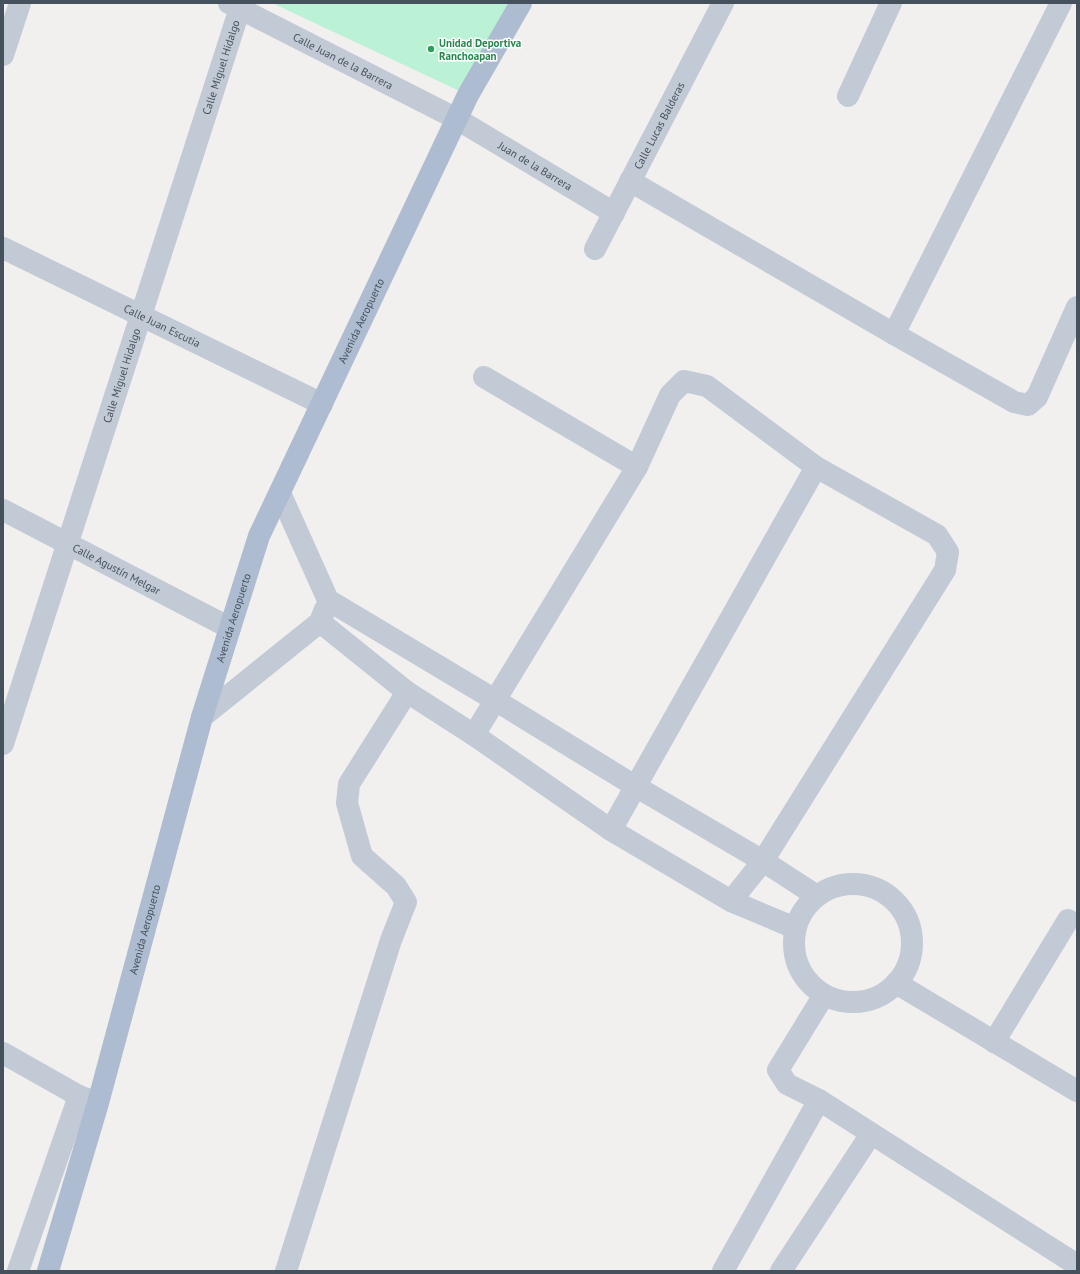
<svg xmlns="http://www.w3.org/2000/svg" width="1080" height="1274" font-family="'PT Sans',sans-serif">
	<style>
		.green { fill: #bbf2d5 }
		.lines { fill: none; stroke-linecap: round; stroke-linejoin: round }
		.minor { stroke: #c2cad5; stroke-width: 22 }
		.major { stroke: #adbcd0; stroke-width: 22 }
		.leisure-dot { fill: #2e9e5b; stroke: #fff; stroke-width: 1.5 }
		.labels { text-anchor: middle; dominant-baseline: central; stroke-width: 3; stroke-linejoin: round; paint-order: stroke }
		.leisure-label { font-size: 11px; font-weight: bold; fill: #27864d; stroke: #fff; text-anchor: start }
		.street-label { font-size: 11px; fill: #46515e; stroke: #fff }
	</style>
	<rect width="100%" height="100%" fill="#f2efef"/>
	<!-- green -->
	<polygon class="green" points="272,3 514,3 468,95"/>
	<g class="lines">
		<!-- minor -->
		<g class="minor">
			<path id="s1" d="M229,3L457,119L614,213"/>
			<polyline points="3,55 20,3"/>
			<polyline points="848,96 891,3"/>
			<polyline points="630,181 894,334 1014,402 1028,405 1037,397 1077,307"/>
			<path id="s2" d="M3,248L322,404"/>
			<path id="s3" d="M595,249L723,3"/>
			<polyline points="894,334 1061,3"/>
			<polyline points="484,377 637,467"/>
			<polyline points="280,493 328,600 495,700 635,786 763,861 817,896"/>
			<path id="s4" d="M3,510L230,628"/>
			<polyline points="320,622 407,692 474,735 611,830 731,901 795,928"/>
			<polyline points="202,717 320,622 325,609"/>
			<polyline points="474,735 637,467 670,395 684,381 707,386 816,467 937,535 948,552 945,570 763,861 731,901"/>
			<path id="s5" d="M3,744L240,8"/>
			<polyline points="611,830 816,467"/>
			<circle cx="853" cy="943" r="59"/>
			<polyline points="896,983 1077,1091"/>
			<polyline points="824,995 778,1070 787,1084 819,1100 1077,1265"/>
			<polyline points="994,1042 1068,920"/>
			<polyline points="3,1053 79,1096 93,1101"/>
			<polyline points="18,1271 79,1096"/>
			<polyline points="286,1271 391,940 406,902 396,886 362,856 347,803 349,784 407,692"/>
			<polyline points="723,1271 819,1100"/>
			<polyline points="781,1271 871,1134"/>
		</g>
		<!-- major -->
		<path class="major" id="s6" d="M48,1271L98,1103L202,717L259,536L468,95L521,3"/>
	</g>
	<!-- markers -->
	<circle class="leisure-dot" cx="431" cy="49" r="4"/>
	<g class="labels">
		<!-- leisure labels -->
		<g class="leisure-label">
			<text x="439" y="43">Unidad Deportiva<tspan x="439" dy="13">Ranchoapan</tspan></text>
		</g>
		<!-- street labels -->
		<g class="street-label">
			<text stroke="none"><textPath href="#s1" startOffset="128">Calle Juan de la Barrera</textPath></text>
			<text stroke="none"><textPath href="#s5" startOffset="711">Calle Miguel Hidalgo</textPath></text>
			<text stroke="none"><textPath href="#s3" startOffset="139">Calle Lucas Balderas</textPath></text>
			<text stroke="none"><textPath href="#s1" startOffset="347">Juan de la Barrera</textPath></text>
			<text stroke="none"><textPath href="#s6" startOffset="1003">Avenida Aeropuerto</textPath></text>
			<text stroke="none"><textPath href="#s2" startOffset="177">Calle Juan Escutia</textPath></text>
			<text stroke="none"><textPath href="#s5" startOffset="387">Calle Miguel Hidalgo</textPath></text>
			<text stroke="none"><textPath href="#s4" startOffset="128">Calle Agustín Melgar</textPath></text>
			<text stroke="none"><textPath href="#s6" startOffset="679">Avenida Aeropuerto</textPath></text>
			<text stroke="none"><textPath href="#s6" startOffset="355">Avenida Aeropuerto</textPath></text>
		</g>
	</g>
	<!-- border -->
	<rect width="1080" height="1274" fill="none" stroke="#46515e" stroke-width="8"/>
</svg>
